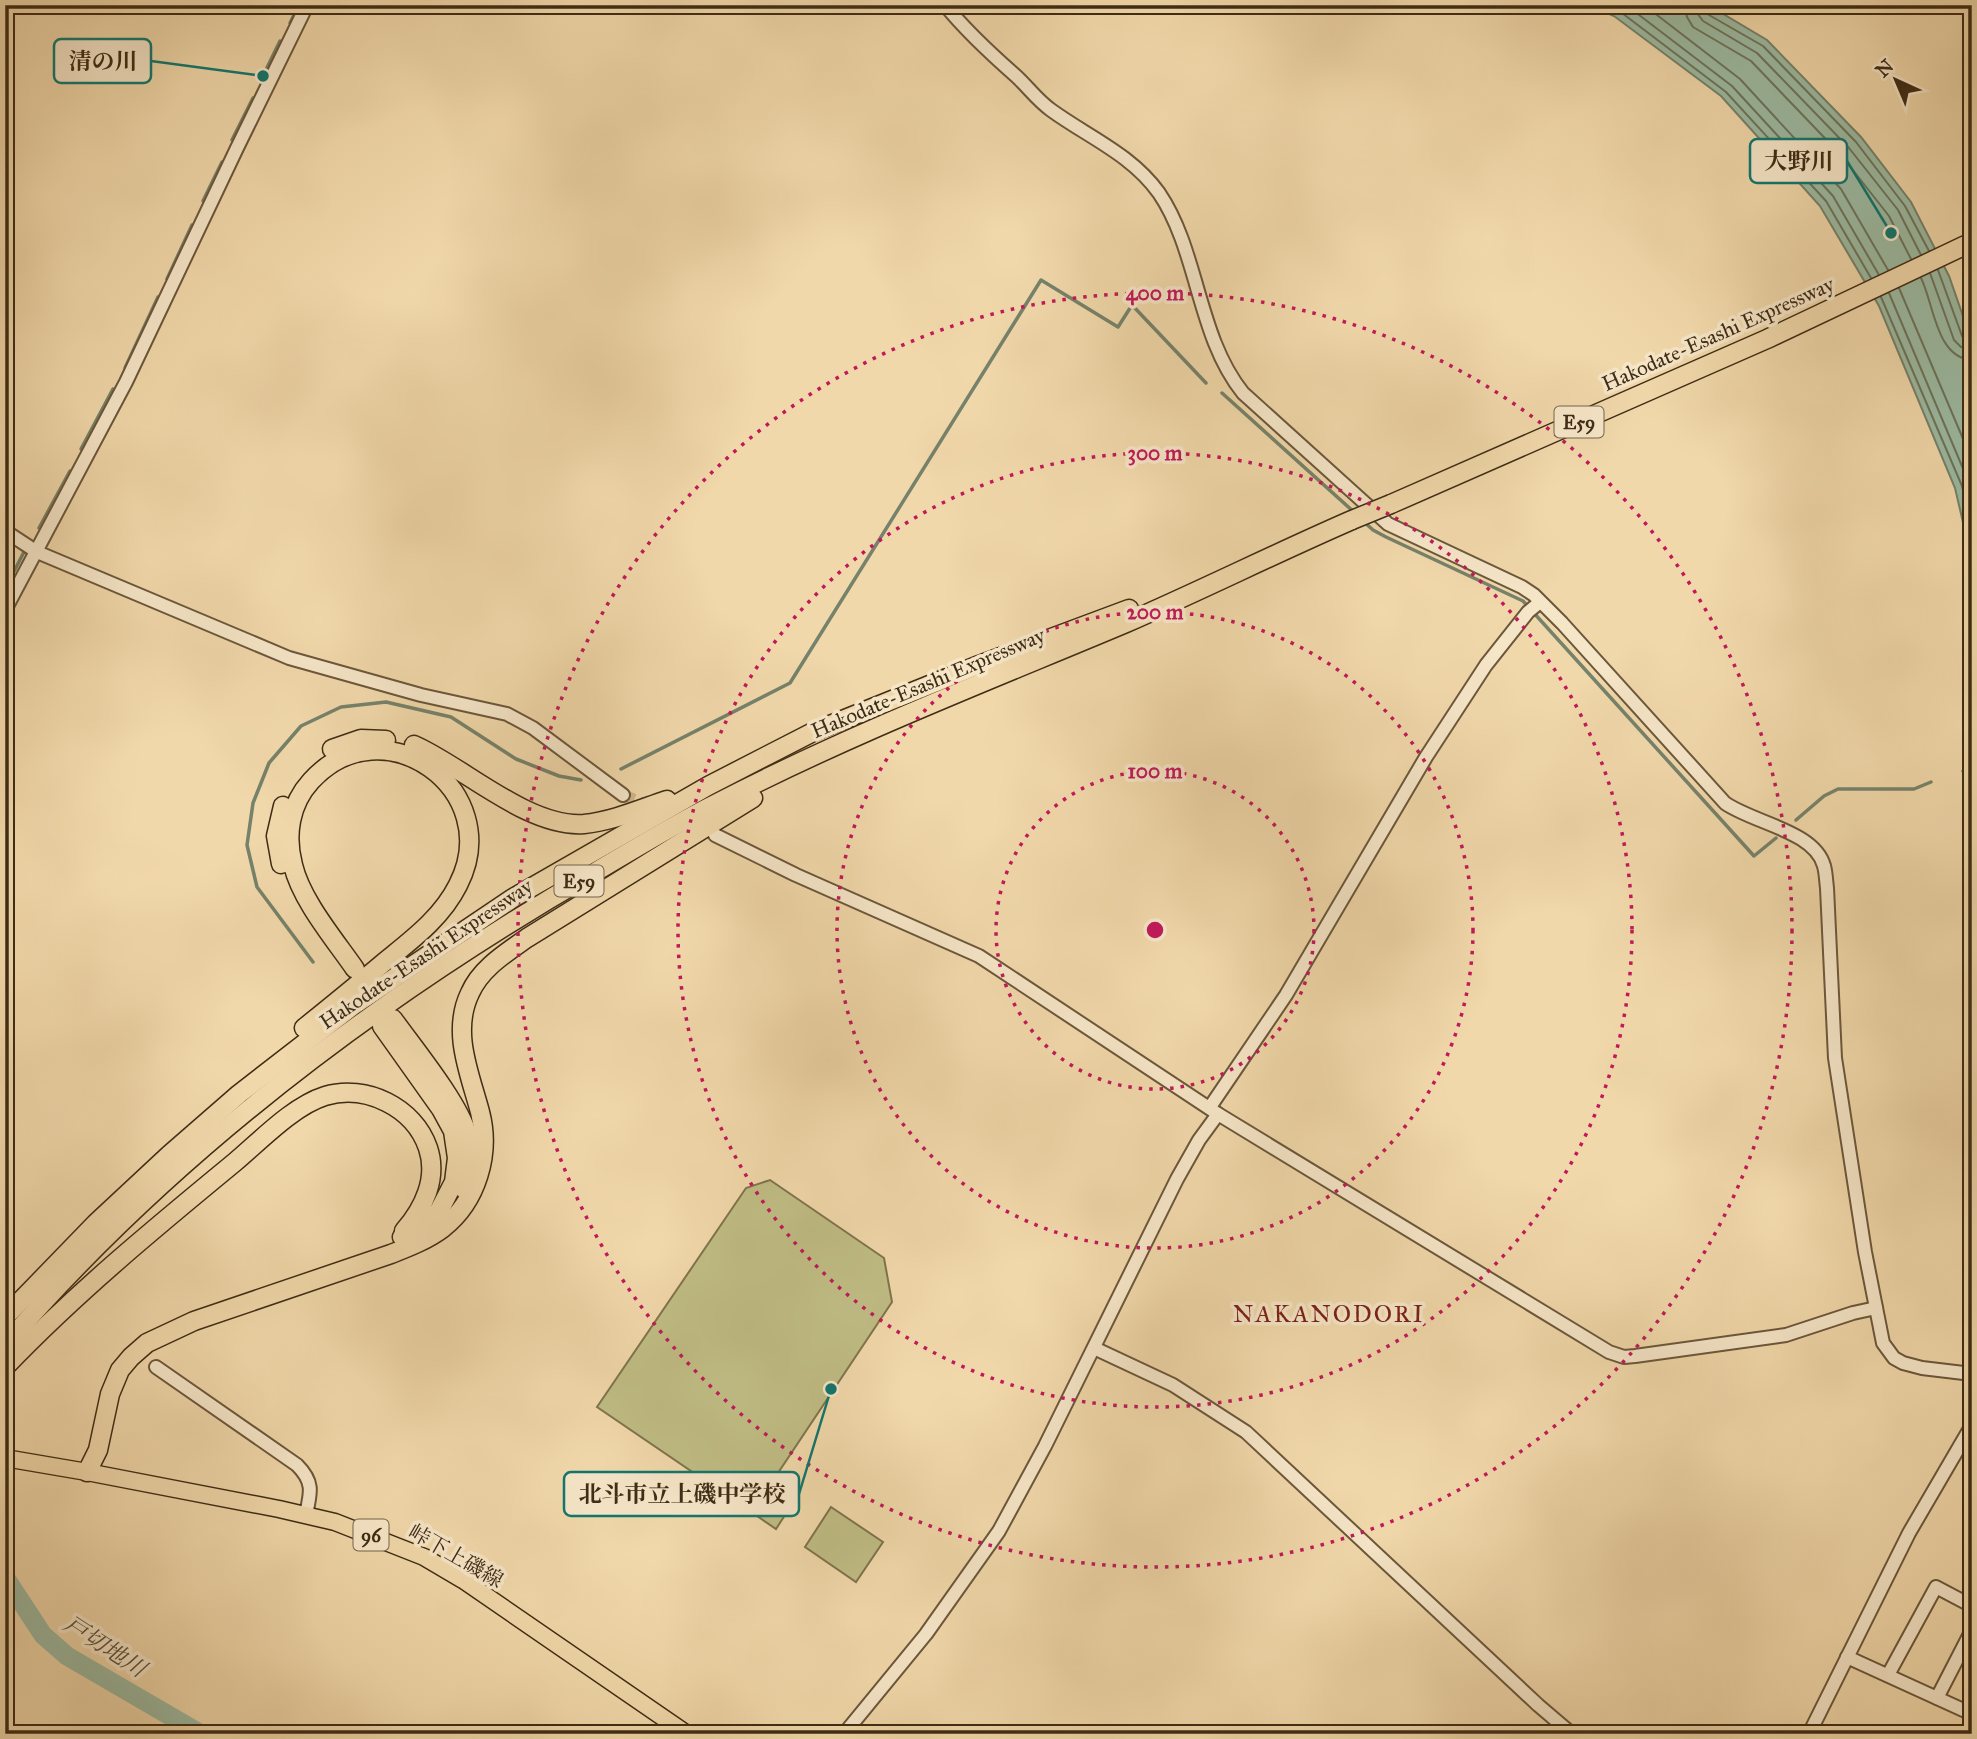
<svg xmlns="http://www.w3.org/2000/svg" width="1977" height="1739" font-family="'IM FELL Great Primer','Noto Serif JP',serif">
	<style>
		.green { fill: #c0bd85; stroke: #7f744e; stroke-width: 2 }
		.water { fill: #9cbba3; stroke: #76826b; stroke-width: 2 }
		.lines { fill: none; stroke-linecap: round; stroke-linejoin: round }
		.shore { stroke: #6d745c; stroke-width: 2 }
		.stream { stroke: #76826b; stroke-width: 3.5 }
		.river { stroke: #9cbba3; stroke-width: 19 }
		.minor-tunnel { stroke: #cdb68c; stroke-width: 12; stroke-dasharray: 12 6; stroke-linecap: butt }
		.minor-casing { stroke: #6b573b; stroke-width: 16 }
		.major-casing { stroke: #3e2c16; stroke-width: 19 }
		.highway-casing { stroke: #3e2c16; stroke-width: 21 }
		.minor { stroke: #f6e6c8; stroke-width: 12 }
		.major { stroke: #f1d8aa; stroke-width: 16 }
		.highway { stroke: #f1d8aa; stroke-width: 18 }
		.highway-bridge-casing { stroke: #3e2c16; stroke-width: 21; stroke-linecap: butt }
		.highway-bridge { stroke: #f1d8aa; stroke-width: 18 }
		.ring { fill: none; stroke: #c2185b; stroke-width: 3.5; stroke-dasharray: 3.5 7 }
		.labels { text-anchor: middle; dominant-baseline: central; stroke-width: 7; stroke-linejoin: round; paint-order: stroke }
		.shield { fill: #f6e6c8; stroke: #75644b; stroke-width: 2 }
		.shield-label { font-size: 19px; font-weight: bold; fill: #3e2c16 }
		.street-label { font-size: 21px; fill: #3e2c16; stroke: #f6e6c8 }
		.water-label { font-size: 23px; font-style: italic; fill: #565039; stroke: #f6e6c8 }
		.quarter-label { font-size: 24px; letter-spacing: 2px; fill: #7a1f14; stroke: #f6e6c8 }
		.centre { fill: #c2185b; stroke: #f6e6c8; stroke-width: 3.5 }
		.ring-label { font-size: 21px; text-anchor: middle; font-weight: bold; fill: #c2185b; stroke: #f6e6c8; stroke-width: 7; stroke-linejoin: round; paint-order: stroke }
		.leader { fill: none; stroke: #0f766e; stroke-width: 2.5 }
		.callout-dot { fill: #0f766e; stroke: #f6e6c8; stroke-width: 2.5 }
		.callout { fill: #f6e6c8; stroke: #0f766e; stroke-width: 2.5 }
		.callout-label { font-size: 23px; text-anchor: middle; font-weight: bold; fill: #3e2c16 }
	</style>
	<rect width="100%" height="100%" fill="#f1d8aa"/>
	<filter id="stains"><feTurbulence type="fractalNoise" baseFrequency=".00286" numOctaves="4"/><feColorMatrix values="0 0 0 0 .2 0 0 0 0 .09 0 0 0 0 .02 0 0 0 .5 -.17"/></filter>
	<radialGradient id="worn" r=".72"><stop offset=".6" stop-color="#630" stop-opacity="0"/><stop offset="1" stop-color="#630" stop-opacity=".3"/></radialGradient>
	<!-- green -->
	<g class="green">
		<polygon points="770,1180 884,1258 892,1302 772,1482 796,1498 776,1529 597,1407 746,1188"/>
		<polygon points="831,1507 883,1542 856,1582 805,1547"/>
	</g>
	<!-- water -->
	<polygon class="water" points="1588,5 1708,5 1767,40 1861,137 1911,202 1949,276 1972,342 1972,561 1955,488 1879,306 1820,206 1721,96 1614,16"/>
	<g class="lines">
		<!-- shore -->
		<g class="shore">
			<polyline points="1607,5 1618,10 1726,92 1826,201 1871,278"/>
			<polyline points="1626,5 1732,86 1833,196 1879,275"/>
			<polyline points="1644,5 1740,79 1841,189 1888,270"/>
			<polyline points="1685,5 1687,17 1693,27 1751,61 1841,155 1889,216 1911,259"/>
			<polyline points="1696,5 1697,13 1703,21 1757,53 1849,148 1898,210 1921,255"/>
			<polyline points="1704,5 1705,11 1709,15 1763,46 1856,142 1905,206 1929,251"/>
			<polyline points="1938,270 1962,336 1966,340 1972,340"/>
			<polyline points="1930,273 1954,340 1961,347 1972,349"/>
			<path d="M1921,278C1934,304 1936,358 1972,360"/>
			<polyline points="1899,288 1972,460"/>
			<polyline points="1889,293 1972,490"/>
			<polyline points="1881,297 1962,486 1972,530"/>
		</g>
		<!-- stream -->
		<g class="stream">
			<polyline points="290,23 299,5"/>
			<polyline points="263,76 280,41"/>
			<polyline points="232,140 253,98"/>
			<polyline points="203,201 222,162"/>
			<polyline points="167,279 192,225"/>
			<polyline points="125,368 158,297"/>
			<polyline points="1222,393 1355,513"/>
			<polyline points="81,449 113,389"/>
			<polyline points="1363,521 1373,530 1386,537 1523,601 1754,856 1776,838"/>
			<polyline points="39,528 70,471"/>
			<polyline points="5,589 24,552"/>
			<polyline points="621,769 790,683 1041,280 1118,327 1132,305 1206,383"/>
			<polyline points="1963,771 1972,767"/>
			<polyline points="1796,820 1824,796 1838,789 1914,789 1931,782"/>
			<polyline points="313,962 257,887 247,845 253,803 269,763 301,726 341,707 386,702 451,717 516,759 559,776 581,780"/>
		</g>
		<!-- river -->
		<polyline class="river" points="5,1577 43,1635 67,1656 201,1734"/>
		<!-- minor-tunnel -->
		<polyline class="minor-tunnel" points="623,795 651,807"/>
		<defs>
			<g id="minor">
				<path d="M945,5C966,31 991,54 1016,76C1028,87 1037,100 1051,110C1088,137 1131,154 1159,193C1199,252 1197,336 1243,393L1388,524L1522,587L1534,595L1562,623L1725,803C1753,823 1815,831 1824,866C1826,873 1826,881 1827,888L1835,1058L1865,1252L1883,1343L1894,1358L1903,1363L1922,1368L1972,1374"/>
				<polyline points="5,531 37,552 289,658 421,695 507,714 533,728 623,795"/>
				<polyline points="5,610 126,382 237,148 307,5"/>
				<polyline points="715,835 796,875 979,956 1218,1114 1609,1352 1624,1357 1635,1356 1786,1335 1853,1313 1876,1308"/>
				<polyline points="1210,1107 1286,995 1426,757 1486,665 1528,612 1540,602"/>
				<polyline points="1094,1348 1173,1385 1246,1432 1538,1705 1572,1734"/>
				<path d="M156,1367L297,1465C314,1482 311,1492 306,1514"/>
				<polyline points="1847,1657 1972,1714"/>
				<polyline points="1888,1675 1936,1587 1972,1606"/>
				<polyline points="1937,1698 1972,1630"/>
				<polyline points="844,1734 926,1634 999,1531 1045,1446 1177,1179 1199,1140 1218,1114"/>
				<polyline points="1809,1734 1909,1533 1972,1425"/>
			</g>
			<polyline id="major" points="5,1458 87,1472 279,1509 335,1522 424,1557 463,1580 687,1734"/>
			<g id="highway">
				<polyline points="1391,504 1767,339 1972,242"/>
				<path d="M414,745C464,767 528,828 584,824C613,821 640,809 667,800"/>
				<polyline points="332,749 361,739 386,740"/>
				<polyline points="281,864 276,836 283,806"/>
				<path d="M393,1019C413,1047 459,1103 467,1134C471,1151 468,1172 464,1189"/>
				<polyline points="382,1026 441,1109 453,1131 457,1158 454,1182 439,1211 419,1229 402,1237"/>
				<path d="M304,1028C330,1007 356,986 382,964C410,941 441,919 458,885C507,790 383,702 311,781C290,804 285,835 293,865C301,900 335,940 355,969"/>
				<polyline points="5,1317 96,1223 169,1155 239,1094 354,1005 513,898 708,786 815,731 979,665 1129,609"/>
				<path d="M5,1345C171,1153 377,998 597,871C636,848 675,824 715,804C848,735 988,681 1126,623C1202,590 1276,553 1352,520"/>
				<path d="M5,1367C76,1293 156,1227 235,1162C260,1141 293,1106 325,1096C366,1084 414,1107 428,1148C438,1178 424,1208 404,1231"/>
				<path d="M87,1472L98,1450L110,1394L120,1370L131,1357L147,1343L194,1321L391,1254C409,1247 427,1240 443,1228C477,1201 491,1154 480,1112C470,1074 451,1032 470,993C481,968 506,953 527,938L753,798"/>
			</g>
		</defs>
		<!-- minor casing -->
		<use href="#minor" class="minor-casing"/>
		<!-- major casing -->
		<use href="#major" class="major-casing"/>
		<!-- highway casing -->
		<use href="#highway" class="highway-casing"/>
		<!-- minor -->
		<use href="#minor" class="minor"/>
		<!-- major -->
		<use href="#major" class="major"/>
		<!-- highway -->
		<use href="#highway" class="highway"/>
		<defs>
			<polyline id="highway-bridge" points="1352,520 1391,504"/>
		</defs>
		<!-- highway-bridge casing -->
		<use href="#highway-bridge" class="highway-bridge-casing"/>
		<!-- highway-bridge -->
		<use href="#highway-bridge" class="highway-bridge"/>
	</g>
	<!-- distance rings -->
	<g class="ring">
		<circle cx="1155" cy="930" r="159"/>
		<circle cx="1155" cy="930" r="318"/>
		<circle cx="1155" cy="930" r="477"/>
		<circle cx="1155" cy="930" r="637"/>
	</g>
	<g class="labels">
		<!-- shield labels -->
		<g class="shield">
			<rect x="1554.5" y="406.5" width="49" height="31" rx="5"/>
			<rect x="554.5" y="865.5" width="49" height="31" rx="5"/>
			<rect x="353.5" y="1519.5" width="35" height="31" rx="5"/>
		</g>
		<g class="shield-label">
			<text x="1579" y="422">E59</text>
			<text x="579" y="881">E59</text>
			<text x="371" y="1535">96</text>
		</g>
		<!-- street labels -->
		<g class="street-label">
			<text transform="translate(1718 334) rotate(-24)">Hakodate-Esashi Expressway</text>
			<text transform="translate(928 683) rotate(-23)">Hakodate-Esashi Expressway</text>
			<text transform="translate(426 954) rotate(-34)">Hakodate-Esashi Expressway</text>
			<text transform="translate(456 1556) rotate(30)">峠下上磯線</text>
		</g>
		<!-- water labels -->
		<g class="water-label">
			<text transform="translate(105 1646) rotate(33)">戸切地川</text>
		</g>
		<!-- quarter labels -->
		<g class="quarter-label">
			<text x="1329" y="1314">NAKANODORI</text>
		</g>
	</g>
	<circle cx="1155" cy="930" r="10" class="centre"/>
	<g class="ring-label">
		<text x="1155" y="300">400 m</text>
		<text x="1155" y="460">300 m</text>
		<text x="1155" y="619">200 m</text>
		<text x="1155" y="778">100 m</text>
	</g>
	<!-- callouts -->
	<path class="leader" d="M263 76L151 61M1891 233L1847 161M831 1389L799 1494"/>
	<g class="callout-dot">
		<circle cx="263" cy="76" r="7"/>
		<circle cx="1891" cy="233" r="7"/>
		<circle cx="831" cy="1389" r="7"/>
	</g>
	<g class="callout">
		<rect x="54" y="39" width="97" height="44" rx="7"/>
		<rect x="1750" y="139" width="97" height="44" rx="7"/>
		<rect x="564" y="1472" width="235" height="44" rx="7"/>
	</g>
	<g class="callout-label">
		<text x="103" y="69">清の川</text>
		<text x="1799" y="169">大野川</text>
		<text x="682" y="1502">北斗市立上磯中学校</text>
	</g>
	<!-- margin -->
	<rect width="1977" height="1739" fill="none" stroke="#f1d8aa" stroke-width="28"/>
	<rect x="7" y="7" width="1963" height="1725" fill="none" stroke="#3e2c16" stroke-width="3.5"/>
	<rect x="14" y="14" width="1949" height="1711" fill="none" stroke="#3e2c16" stroke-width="2"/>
	<!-- north arrow -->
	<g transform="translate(1896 80) rotate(316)" stroke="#f6e6c8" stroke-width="5" paint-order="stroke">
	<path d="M0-5L12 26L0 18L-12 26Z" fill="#3e2c16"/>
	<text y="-10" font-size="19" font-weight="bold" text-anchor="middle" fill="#3e2c16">N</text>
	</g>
	<rect width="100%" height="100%" filter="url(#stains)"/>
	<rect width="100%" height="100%" fill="url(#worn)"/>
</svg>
